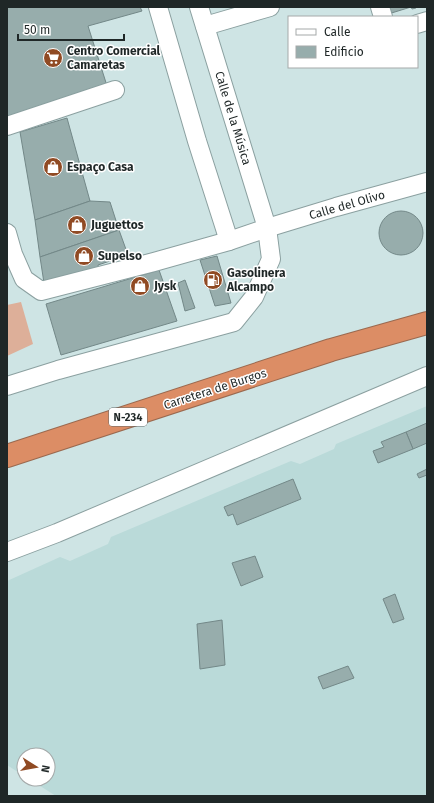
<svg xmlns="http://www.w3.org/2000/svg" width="434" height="803" font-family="'Fira Sans',sans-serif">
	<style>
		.built { fill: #badad9 }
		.green { fill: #ddaf99 }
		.building { fill: #97adac; stroke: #738888 }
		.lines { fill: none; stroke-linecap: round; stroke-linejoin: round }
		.minor-casing { stroke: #8ba0a0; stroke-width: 20 }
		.highway-casing { stroke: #9a694f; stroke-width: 24 }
		.minor { stroke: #fff; stroke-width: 18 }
		.highway { stroke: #dc8d65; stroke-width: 22 }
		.labels { text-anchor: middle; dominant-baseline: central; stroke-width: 3; stroke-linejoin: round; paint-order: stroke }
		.shield { fill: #fff; stroke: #626868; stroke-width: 1 }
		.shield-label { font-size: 11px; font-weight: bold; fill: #1f2727 }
		.poi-label { font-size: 12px; font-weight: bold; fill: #1f2727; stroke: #fff; text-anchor: start }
		.street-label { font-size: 12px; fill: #1f2727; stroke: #fff }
	</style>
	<rect width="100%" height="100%" fill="#cee4e4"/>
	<!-- built -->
	<polygon class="built" points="427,406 427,796 56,796 29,779 48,779 48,755 24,755 24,776 7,765 7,581 60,557 70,561 108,544 111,537 291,461 300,464 334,449 336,444"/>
	<!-- green -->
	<polygon class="green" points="21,302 33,344 7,356 7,305"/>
	<!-- building -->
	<g class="building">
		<polygon points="7,7 140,7 142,11 88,26 108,89 7,119"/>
		<polygon points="383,7 416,7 416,8 412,9 411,7 385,15"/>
		<polygon points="67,118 90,201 35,220 20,132"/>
		<polygon points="90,201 110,202 119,230 40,257 35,220"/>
		<circle cx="401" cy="233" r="22"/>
		<polygon points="119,230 128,255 98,265 99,271 44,283 40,257"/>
		<polygon points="217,256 231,303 215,306 200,260"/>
		<polygon points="159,270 177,321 61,355 46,304"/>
		<polygon points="185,280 195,308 185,311 178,283"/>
		<polygon points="427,423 427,443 413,449 406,432"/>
		<polygon points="406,432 413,449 378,463 373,451 384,447 381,442"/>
		<polygon points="427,469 427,475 419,478 417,474"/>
		<polygon points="293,479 301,499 237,525 233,514 228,516 224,507"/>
		<polygon points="255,556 263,577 241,586 232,563"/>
		<polygon points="395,594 404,619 393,623 383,599"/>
		<polygon points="222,620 225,665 200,669 197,624"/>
		<polygon points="348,666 354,678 323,689 318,677"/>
	</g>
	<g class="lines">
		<defs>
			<g id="minor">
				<polyline points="158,7 197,141 229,241"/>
				<polyline points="380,7 383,17"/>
				<polyline points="417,24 427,21"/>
				<polyline points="205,26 270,7"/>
				<polyline points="7,126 115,90"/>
				<polyline points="7,233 13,254 24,279 41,291 154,262 229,241 267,228 336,207 427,182"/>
				<polyline points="7,386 58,370 234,322 254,297 271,259 267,228 199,7"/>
				<polyline points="7,552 57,533 427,376"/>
			</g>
			<polyline id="highway" points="7,456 331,350 427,323"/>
		</defs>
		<!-- minor casing -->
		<use href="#minor" class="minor-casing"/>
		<!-- highway casing -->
		<use href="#highway" class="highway-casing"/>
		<!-- minor -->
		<use href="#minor" class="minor"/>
		<!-- highway -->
		<use href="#highway" class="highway"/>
	</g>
	<!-- icons -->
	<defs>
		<symbol id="supermarket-disc" viewBox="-11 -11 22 22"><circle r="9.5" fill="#904a23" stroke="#fff"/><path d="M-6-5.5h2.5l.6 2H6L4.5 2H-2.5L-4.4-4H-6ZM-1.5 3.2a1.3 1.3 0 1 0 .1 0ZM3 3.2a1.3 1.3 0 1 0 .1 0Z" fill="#fff"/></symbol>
		<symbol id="shop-disc" viewBox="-11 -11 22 22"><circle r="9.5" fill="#904a23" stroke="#fff"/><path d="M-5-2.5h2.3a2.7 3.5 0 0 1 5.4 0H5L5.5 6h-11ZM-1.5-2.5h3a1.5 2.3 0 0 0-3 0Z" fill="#fff"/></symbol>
		<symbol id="fuel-disc" viewBox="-11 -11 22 22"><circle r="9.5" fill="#904a23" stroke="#fff"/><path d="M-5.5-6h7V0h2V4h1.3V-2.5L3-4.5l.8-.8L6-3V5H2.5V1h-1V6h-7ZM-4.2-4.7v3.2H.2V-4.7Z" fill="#fff"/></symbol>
	</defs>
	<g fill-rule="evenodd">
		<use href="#supermarket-disc" x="42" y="47" width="22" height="22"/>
		<use href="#shop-disc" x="42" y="156" width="22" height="22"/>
		<use href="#shop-disc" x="66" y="214" width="22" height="22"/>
		<use href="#shop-disc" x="73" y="245" width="22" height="22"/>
		<use href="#fuel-disc" x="202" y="269" width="22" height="22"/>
		<use href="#shop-disc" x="129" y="275" width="22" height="22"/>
	</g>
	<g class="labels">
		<!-- shield labels -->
		<rect class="shield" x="109" y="408" width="38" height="18" rx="3"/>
		<g class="shield-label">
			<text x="128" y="417">N-234</text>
		</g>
		<!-- poi labels -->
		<g class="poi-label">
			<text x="67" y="51">Centro Comercial<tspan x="67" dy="14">Camaretas</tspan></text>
			<text x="67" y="167">Espaço Casa</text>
			<text x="91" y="225">Juguettos</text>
			<text x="98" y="256">Supelso</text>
			<text x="227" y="273">Gasolinera<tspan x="227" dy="14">Alcampo</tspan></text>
			<text x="154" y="286">Jysk</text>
		</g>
		<!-- street labels -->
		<g class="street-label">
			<text transform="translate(233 118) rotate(73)">Calle de la Música</text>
			<text transform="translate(347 205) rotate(-16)">Calle del Olivo</text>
			<text transform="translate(215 389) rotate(-18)">Carretera de Burgos</text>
		</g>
	</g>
	<!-- border -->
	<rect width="434" height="803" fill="none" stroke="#1f2727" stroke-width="16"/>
	<!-- legend -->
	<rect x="288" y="16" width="130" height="52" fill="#ffffff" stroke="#a5a9a9"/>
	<rect x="296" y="29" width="20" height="6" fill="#ffffff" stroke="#a5a9a9"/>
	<text x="324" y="36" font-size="12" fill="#1f2727">Calle</text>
	<rect x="296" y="46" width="20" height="12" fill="#97adac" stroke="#a5a9a9"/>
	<text x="324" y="56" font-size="12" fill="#1f2727">Edificio</text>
	<!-- north arrow -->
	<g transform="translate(36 767) rotate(101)"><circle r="19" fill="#ffffff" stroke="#a5a9a9"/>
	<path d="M0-3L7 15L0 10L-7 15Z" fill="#904a23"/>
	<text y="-6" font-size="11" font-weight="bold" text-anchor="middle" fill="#1f2727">N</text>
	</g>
	<!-- scale -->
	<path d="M18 34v6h106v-6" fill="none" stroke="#1f2727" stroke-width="2"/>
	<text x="24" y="34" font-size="12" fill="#1f2727" stroke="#ffffff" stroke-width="3" paint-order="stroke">50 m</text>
</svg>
